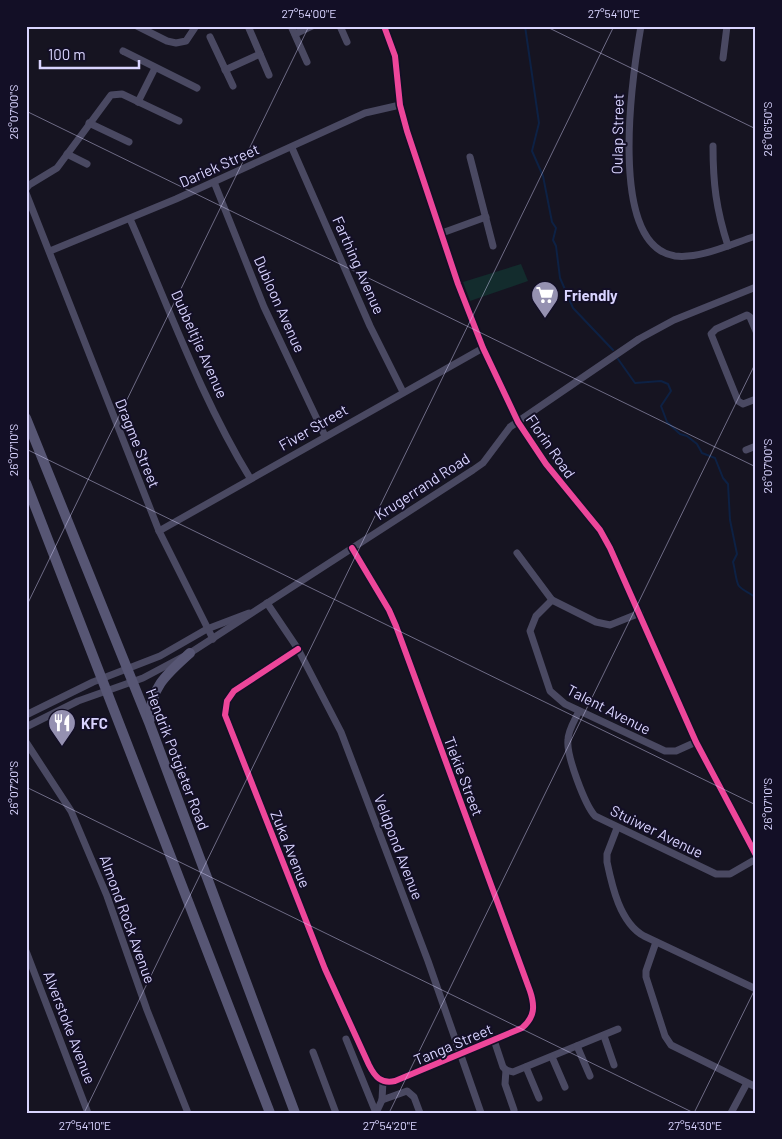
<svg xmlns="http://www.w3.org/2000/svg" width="782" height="1139" font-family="Barlow,sans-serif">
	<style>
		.green { fill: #132c2d }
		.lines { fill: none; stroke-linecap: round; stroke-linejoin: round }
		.stream { stroke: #0d2144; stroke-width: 2 }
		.minor { stroke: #4a4962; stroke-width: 7 }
		.secondary { stroke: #575674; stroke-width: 10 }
		.cycleway-casing { stroke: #130f26; stroke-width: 9 }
		.cycleway { stroke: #ed469a; stroke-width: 6 }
		.ticks { fill: none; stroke: #d9d4ff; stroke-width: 1; stroke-opacity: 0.45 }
		.labels { text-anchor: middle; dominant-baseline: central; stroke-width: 4; stroke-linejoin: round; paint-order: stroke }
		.street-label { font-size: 15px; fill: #d9d4ff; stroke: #130f26 }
		.poi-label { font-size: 15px; font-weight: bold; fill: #d9d4ff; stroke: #130f26; text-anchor: start }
		.neatline { fill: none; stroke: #d9d4ff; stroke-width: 2 }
		.ticks-label { font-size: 12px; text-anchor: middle; fill: #d9d4ff }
	</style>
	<rect width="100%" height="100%" fill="#161421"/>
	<!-- green -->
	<polygon class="green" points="521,264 528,281 470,301 463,282"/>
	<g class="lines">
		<!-- stream -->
		<g class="stream">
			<polyline points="525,26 539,123 532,151 543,176 552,222 556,228 553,240 556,246 560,278 573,308 613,350"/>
			<path d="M618,359L635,383L661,381L668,384L671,391L661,406L667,422L680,434L687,436L697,444L702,453L715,458L723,478L728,484L730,520L737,554L733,562C735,568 736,583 739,586C743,591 751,593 756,598"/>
		</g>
		<!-- minor -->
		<g class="minor">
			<polyline points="137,26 167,41 176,43 186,41 196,26"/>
			<polyline points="248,26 269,75"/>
			<polyline points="291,26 307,62"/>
			<polyline points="340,26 347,42"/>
			<polyline points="384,26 395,56 400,105 407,131 458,284 483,348 518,422 546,464 600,530 610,548 696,742 756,855"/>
			<path d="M641,26C633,72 606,245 675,256C701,259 731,244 756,236"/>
			<polyline points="295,34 312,26"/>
			<polyline points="210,37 233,86"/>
			<polyline points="123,51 197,88"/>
			<polyline points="723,58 727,26"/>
			<polyline points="225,70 260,54"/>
			<polyline points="138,102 155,68"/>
			<polyline points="89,123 129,142"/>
			<path d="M713,146C713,183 716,209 728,246"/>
			<polyline points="292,148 370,326 403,392"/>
			<polyline points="67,154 87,164"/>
			<polyline points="470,157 493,246"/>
			<polyline points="214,182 264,307 325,436"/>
			<polyline points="26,189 29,185 57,168 111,95 122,94 179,121"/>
			<polyline points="26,193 159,531 213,639"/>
			<path d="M130,219C168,305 201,398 250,478"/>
			<polyline points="442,233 486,217"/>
			<polyline points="50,251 176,199 365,113 400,105"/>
			<polyline points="756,331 750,317 747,315 716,329 711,334 738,401 743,404 756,399"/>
			<polyline points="746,450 756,446"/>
			<polyline points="159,531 483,348"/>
			<polyline points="517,553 552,600 596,622 610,625 640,613"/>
			<polyline points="552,600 536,616 530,631 550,691 565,704 665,751 676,751 696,742"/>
			<polyline points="267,603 298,649 341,732 428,961 481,1113"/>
			<path d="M298,649L234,691L227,701L225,715L325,969L369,1065C375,1077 381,1084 395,1081L522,1028C535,1017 535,1006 530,991L396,626L389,610L352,548"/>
			<path d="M579,711C575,720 568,730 568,740C566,755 585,805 595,816L716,874H730L756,859"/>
			<polyline points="26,715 93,682 160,656 207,629 249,613"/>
			<polyline points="26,727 78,701 143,678 190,653 473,470 483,463 510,427 639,339 674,320 756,287"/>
			<polyline points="26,742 71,811 107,896 147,1010 188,1113"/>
			<path d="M617,828L607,854V862C612,886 620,923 644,936L756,989"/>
			<polyline points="656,942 646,971 646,977 665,1036 671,1045 756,1087"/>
			<polyline points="26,951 88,1113"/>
			<polyline points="604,1036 614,1065"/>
			<polyline points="346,1039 376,1113"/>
			<polyline points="494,1040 503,1067 506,1070 513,1072 618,1029"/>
			<polyline points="577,1046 590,1076"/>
			<polyline points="313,1052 336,1113"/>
			<polyline points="552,1057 565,1087"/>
			<polyline points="526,1067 539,1098"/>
			<polyline points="506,1070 505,1084 514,1110"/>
			<polyline points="382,1100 407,1091 414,1097 420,1113"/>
			<polyline points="376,1113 382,1100 383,1081"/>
			<polyline points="731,1113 747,1083"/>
		</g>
		<!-- secondary -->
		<g class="secondary">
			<polyline points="26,418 150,725 295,1113"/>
			<polyline points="26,483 270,1113"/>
			<path d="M150,719C150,687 168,673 190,653"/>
		</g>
		<defs>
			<g id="cycleway">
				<polyline points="384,26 395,56 400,105 407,131 458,284 483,348 518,422 546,464 600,530 610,548 696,742 756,855"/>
				<path d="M298,649L234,691L227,701L225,715L325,969L369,1065C375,1077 381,1084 395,1081L522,1028C535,1017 535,1006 530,991L396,626L389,610L352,548"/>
			</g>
		</defs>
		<!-- cycleway casing -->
		<use href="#cycleway" class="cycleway-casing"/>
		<!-- cycleway -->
		<use href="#cycleway" class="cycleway"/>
	</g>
	<!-- ticks -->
	<path class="ticks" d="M545,26L756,129M26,111L756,467M26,449L756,805M26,607L309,26M26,787L694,1113M84,1113L614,26M389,1113L756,362M694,1113L756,987"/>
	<!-- icons -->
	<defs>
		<symbol id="supermarket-pin" viewBox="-11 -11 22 30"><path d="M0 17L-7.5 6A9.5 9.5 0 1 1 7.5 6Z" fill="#9591b1" stroke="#130f26"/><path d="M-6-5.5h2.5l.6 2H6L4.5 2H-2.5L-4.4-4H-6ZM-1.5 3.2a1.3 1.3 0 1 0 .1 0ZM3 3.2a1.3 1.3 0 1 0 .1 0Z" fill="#fff"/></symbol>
		<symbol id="restaurant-pin" viewBox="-11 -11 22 30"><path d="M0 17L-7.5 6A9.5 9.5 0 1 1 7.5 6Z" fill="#9591b1" stroke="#130f26"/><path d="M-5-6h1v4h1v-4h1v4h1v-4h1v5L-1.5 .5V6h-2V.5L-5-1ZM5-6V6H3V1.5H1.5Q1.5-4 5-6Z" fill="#fff"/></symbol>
	</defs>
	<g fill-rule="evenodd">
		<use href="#supermarket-pin" x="529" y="279" width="32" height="43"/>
		<use href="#restaurant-pin" x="46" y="707" width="32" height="43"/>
	</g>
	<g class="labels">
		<!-- street labels -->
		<g class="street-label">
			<text transform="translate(617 134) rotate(-89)">Oulap Street</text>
			<text transform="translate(219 165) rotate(-24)">Dariek Street</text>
			<text transform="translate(359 265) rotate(66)">Farthing Avenue</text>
			<text transform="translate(280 304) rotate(66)">Dubloon Avenue</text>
			<text transform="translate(200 344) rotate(66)">Dubbeltjie Avenue</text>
			<text transform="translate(313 427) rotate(-30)">Fiver Street</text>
			<text transform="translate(138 443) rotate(68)">Dragme Street</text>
			<text transform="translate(551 446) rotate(55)">Florin Road</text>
			<text transform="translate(422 486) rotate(-33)">Krugerrand Road</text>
			<text transform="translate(609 709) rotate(27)">Talent Avenue</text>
			<text transform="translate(178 759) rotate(69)">Hendrik Potgieter Road</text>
			<text transform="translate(464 776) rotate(69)">Tiekie Street</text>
			<text transform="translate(657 831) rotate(26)">Stuiwer Avenue</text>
			<text transform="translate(399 847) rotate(69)">Veldpond Avenue</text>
			<text transform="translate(291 849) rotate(68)">Zuka Avenue</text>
			<text transform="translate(128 919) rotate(70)">Almond Rock Avenue</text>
			<text transform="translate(70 1027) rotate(69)">Alverstoke Avenue</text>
			<text transform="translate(453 1044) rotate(-23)">Tanga Street</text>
		</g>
		<!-- poi labels -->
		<g class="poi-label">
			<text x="564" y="295">Friendly</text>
			<text x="81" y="723">KFC</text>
		</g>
	</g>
	<!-- border -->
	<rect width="782" height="1139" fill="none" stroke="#130f26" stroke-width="55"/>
	<!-- scale -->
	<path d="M40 60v8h99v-8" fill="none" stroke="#d9d4ff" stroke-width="2.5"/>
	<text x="48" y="60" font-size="15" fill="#d9d4ff" stroke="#130f26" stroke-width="4" paint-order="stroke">100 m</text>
	<rect x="28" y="28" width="726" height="1084" class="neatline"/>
	<g class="ticks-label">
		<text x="309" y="18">27°54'00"E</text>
		<text x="614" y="18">27°54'10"E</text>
		<text transform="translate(14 112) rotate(-90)" y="4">26°07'00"S</text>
		<text transform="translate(768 129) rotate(-90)" y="4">26°06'50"S</text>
		<text transform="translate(14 450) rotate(-90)" y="4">26°07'10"S</text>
		<text transform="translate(768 466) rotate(-90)" y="4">26°07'00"S</text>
		<text transform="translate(14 788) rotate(-90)" y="4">26°07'20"S</text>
		<text transform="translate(768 804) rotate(-90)" y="4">26°07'10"S</text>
		<text x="85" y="1130">27°54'10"E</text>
		<text x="390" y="1130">27°54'20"E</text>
		<text x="695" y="1130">27°54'30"E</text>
	</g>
</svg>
